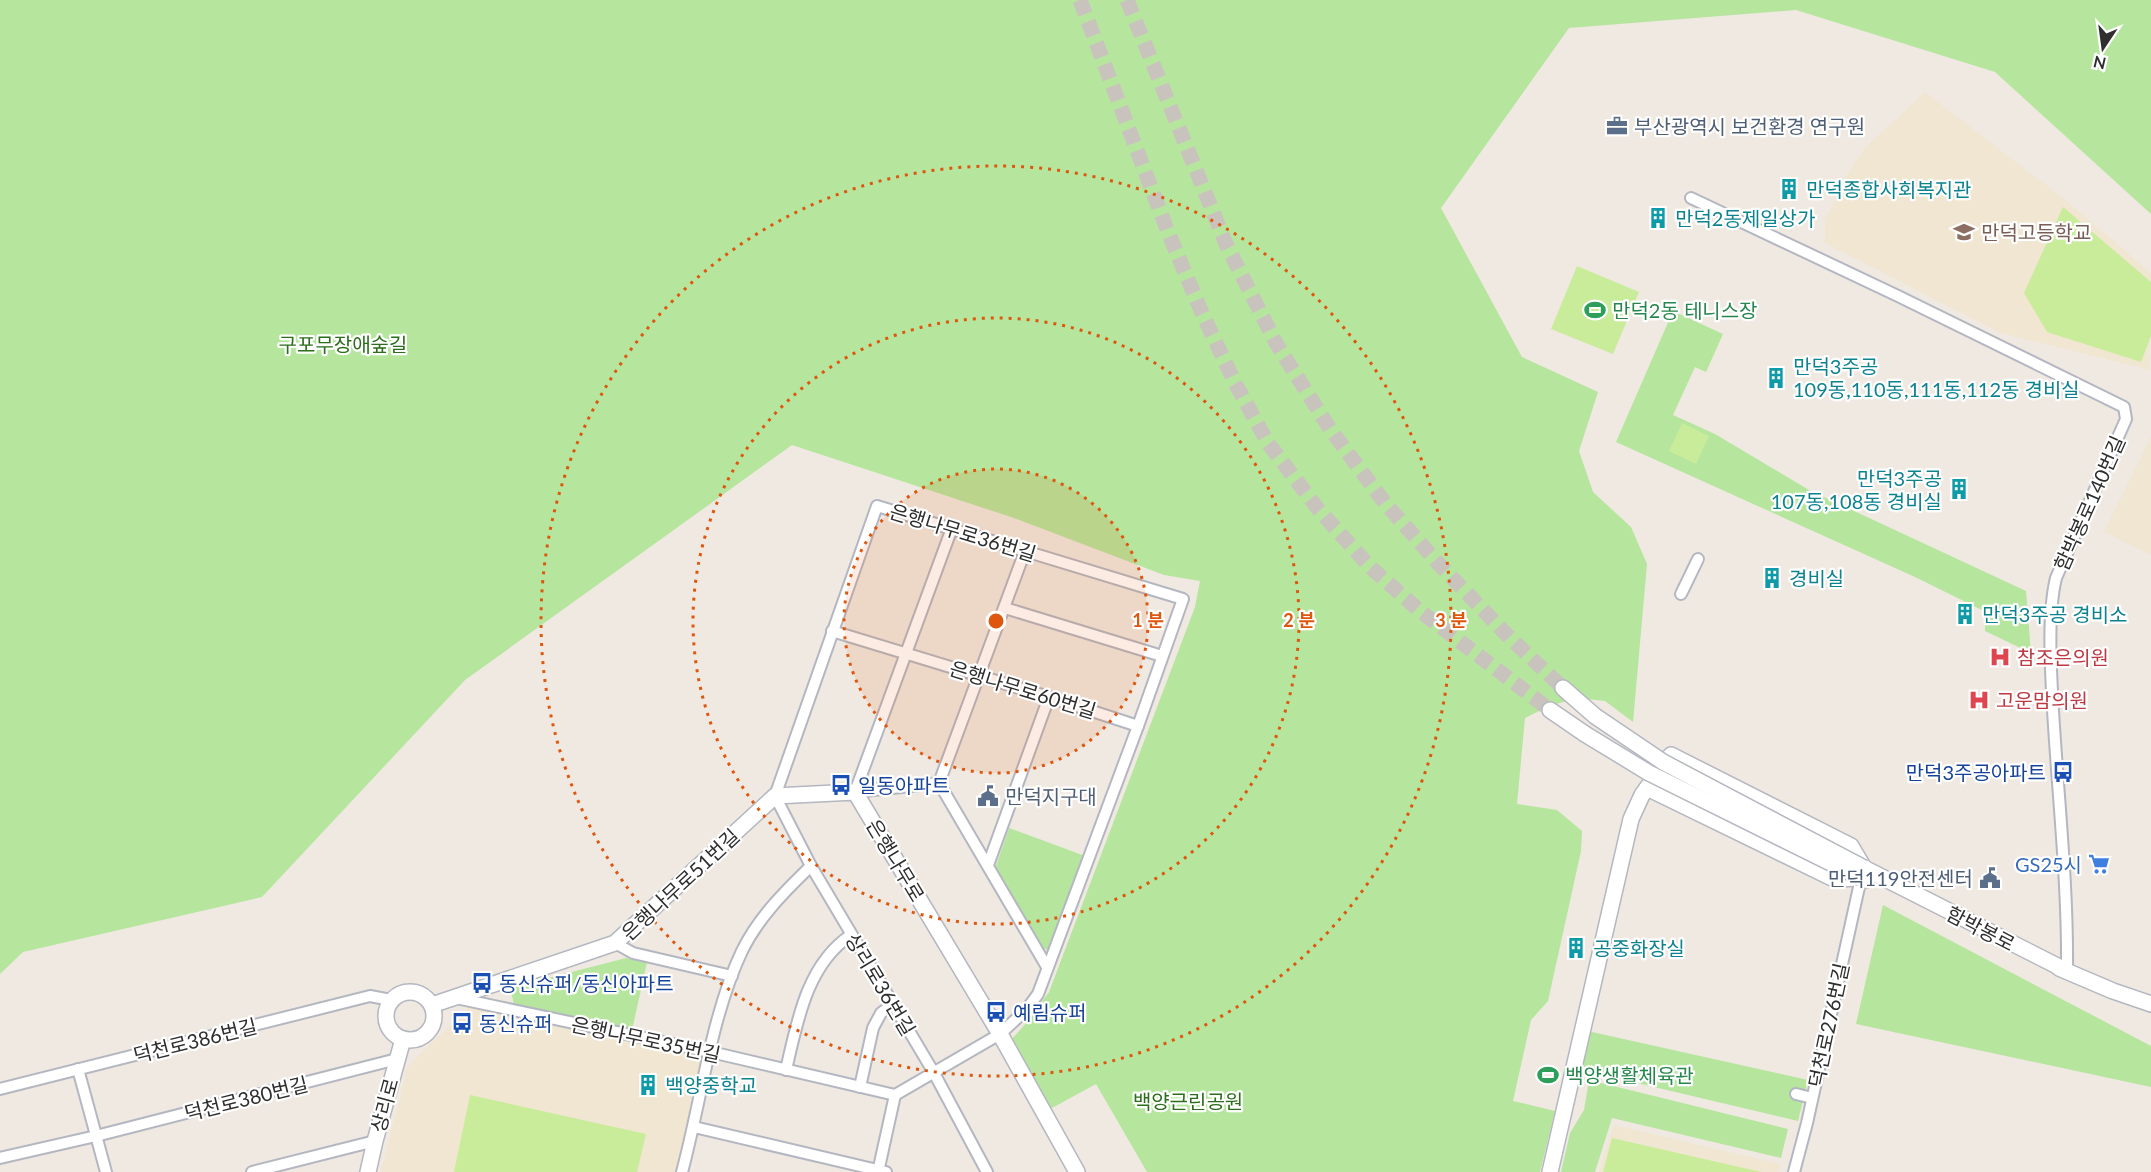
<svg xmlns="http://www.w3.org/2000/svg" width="2151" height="1172" font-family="Lato,'Noto Sans KR',sans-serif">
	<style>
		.education { fill: #f0e6d1 }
		.green { fill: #b6e59e }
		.pitch { fill: #c9ec9a }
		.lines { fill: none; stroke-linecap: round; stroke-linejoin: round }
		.secondary-tunnel { stroke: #c8c4bd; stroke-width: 15; stroke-dasharray: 15 8; stroke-linecap: butt }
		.street-casing { stroke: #b4b7c1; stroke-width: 14 }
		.secondary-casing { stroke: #b4b7c1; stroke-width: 18 }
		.street { stroke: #fff; stroke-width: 10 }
		.secondary { stroke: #fff; stroke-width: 15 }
		.secondary-bridge-casing { stroke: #b4b7c1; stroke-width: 18; stroke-linecap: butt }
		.secondary-bridge { stroke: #fff; stroke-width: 15 }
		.ring { fill: none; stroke: #df570e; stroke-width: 3; stroke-dasharray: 3 6 }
		.labels { text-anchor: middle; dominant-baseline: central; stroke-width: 4.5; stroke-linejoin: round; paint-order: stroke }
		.service-label { font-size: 20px; fill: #4e5e75; stroke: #fff; text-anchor: start }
		.culture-label { font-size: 20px; fill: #0d838f; stroke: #fff; text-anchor: start }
		.education-label { font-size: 20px; fill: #785e54; stroke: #fff; text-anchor: start }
		.leisure-label { font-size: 20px; fill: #27864d; stroke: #fff; text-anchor: start }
		.park-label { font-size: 20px; fill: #2c6e1b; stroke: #fff }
		.street-label { font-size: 20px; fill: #2e2e2e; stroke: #fff }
		.health-label { font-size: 20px; fill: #be3a42; stroke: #fff; text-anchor: start }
		.transit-label { font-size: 20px; fill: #164399; stroke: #fff; text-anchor: start }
		.shop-label { font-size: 20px; fill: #366cbe; stroke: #fff; text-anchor: end }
		.centre { fill: #df570e; stroke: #fff; stroke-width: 3 }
		.ring-label { font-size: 18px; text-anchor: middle; font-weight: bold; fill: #df570e; stroke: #fff; stroke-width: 4.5; stroke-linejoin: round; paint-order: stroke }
	</style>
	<rect width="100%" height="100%" fill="#efe9e1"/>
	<!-- education -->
	<g class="education">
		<polygon points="1925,92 2063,198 2151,273 2150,370 2001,333 1825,243 1825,220 1848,173 1864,149"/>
		<polygon points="2151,437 2151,555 2104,532"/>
		<polygon points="469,1007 700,1056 702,1069 675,1172 381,1172 408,1066"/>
		<polygon points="1614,1125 1780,1164 1778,1172 1599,1172"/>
	</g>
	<!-- green -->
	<g class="green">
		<polygon points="0,0 2151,0 2151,214 1995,72 1796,10 1569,28 1441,208 1522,357 1598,392 1579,451 1593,492 1631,527 1647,564 1633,722 1605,701 1577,698 1549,706 1525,718 1517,804 1557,810 1582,831 1581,851 1548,1001 1531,1020 1513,1101 1555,1111 1540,1172 1147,1172 1096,1084 1050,1109 1011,1040 1028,1021 1049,992 1195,607 1200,581 1164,575 1014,518 792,445 465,680 262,897 23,952 0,974"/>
		<polygon points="1673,311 1723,334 1706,372 1695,367 1673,415 1715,434 1809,490 2026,591 2031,653 1985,631 1986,612 1915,577 1616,442"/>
		<polygon points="1009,828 1085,856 1048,950 1040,947 995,869"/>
		<polygon points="1883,905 2151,1046 2151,1087 1856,1024"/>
		<polygon points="626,958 647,962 632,1030 514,1004 510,988"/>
		<polygon points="1583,1030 1808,1080 1798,1121 1574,1068"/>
		<polygon points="1589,1080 1788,1129 1781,1158 1612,1118 1595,1172 1561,1172 1570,1133 1584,1110"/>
	</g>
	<!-- pitch -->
	<g class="pitch">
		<polygon points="2063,207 2151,282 2151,336 2141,362 2047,332 2024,293"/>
		<polygon points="1577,266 1639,292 1613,354 1551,329"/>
		<polygon points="1682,423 1709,436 1696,464 1669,451"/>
		<polygon points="470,1095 646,1134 637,1172 454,1172"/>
		<polygon points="1612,1138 1761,1172 1603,1172"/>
	</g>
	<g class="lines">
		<!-- secondary-tunnel -->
		<g class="secondary-tunnel">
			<polyline points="1080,0 1168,232 1202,313 1235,383 1268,443 1318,509 1370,567 1420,611 1550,710"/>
			<polyline points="1127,0 1226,244 1276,343 1330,429 1385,503 1437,562 1510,638 1563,688"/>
		</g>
		<defs>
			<g id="street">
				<path d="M1691,198L1898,296L2124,407L2126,419L2056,578C2047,615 2051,672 2053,710C2058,797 2068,884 2067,971"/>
				<polyline points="1681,594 1698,559"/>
				<polyline points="1005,608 1162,656"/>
				<polyline points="832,631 1049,697 1138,726"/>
				<polyline points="939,783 855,792 952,528"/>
				<polyline points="939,783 1025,551"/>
				<polyline points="939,783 1047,967"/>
				<polyline points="988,865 1049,697"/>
				<polyline points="615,943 633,953 732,976"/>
				<polyline points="456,998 711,1052 895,1095 1000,1034 1027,1009 1038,994 1138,726 1183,599 877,506 775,796 811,866 934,1073 987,1172"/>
				<polyline points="78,1069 106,1172"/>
				<path d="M786,1070C797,1022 807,964 851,935"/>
				<polyline points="860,1087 873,1028 881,1013 893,1004"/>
				<polyline points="0,1089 370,996 391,1000"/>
				<polyline points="1796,1094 1812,1098"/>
				<polyline points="694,1127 886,1172"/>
				<polyline points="0,1158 96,1136 397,1059"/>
				<polyline points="252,1172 375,1141"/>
				<path d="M682,1172C701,1102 711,1016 742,951C758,918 785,891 811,866"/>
				<polyline points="878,1172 895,1095"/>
				<polyline points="1794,1172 1807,1123 1861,878"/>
			</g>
			<g id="secondary">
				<polyline points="1563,688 1595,716"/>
				<polyline points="1550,710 1585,734"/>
				<polyline points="1647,788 1834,879 1861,878 1866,880"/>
				<polyline points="2059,968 2113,991 2151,1004"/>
				<circle cx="410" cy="1016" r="24"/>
				<polyline points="432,1005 615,943 775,796 855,792 1000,1034 1077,1172"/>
				<polyline points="368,1172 375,1141 403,1039"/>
				<polyline points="1550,1172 1631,819 1642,795 1671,755 1851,846 1864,868 2067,971"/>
			</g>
		</defs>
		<!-- street casing -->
		<use href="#street" class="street-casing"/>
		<!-- secondary casing -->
		<use href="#secondary" class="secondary-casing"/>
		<!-- street -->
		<use href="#street" class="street"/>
		<!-- secondary -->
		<use href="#secondary" class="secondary"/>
		<defs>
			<g id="secondary-bridge">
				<polyline points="1595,716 1663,762 1864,868"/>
				<polyline points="1585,734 1649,773 1861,878"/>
			</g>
		</defs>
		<!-- secondary-bridge casing -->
		<use href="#secondary-bridge" class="secondary-bridge-casing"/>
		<!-- secondary-bridge -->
		<use href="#secondary-bridge" class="secondary-bridge"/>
	</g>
	<!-- distance rings -->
	<circle cx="996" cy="621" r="152" fill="#df570e" fill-opacity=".12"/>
	<g class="ring">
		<circle cx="996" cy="621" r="152"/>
		<circle cx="996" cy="621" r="303"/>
		<circle cx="996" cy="621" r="455"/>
	</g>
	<!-- icons -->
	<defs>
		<symbol id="office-bare" viewBox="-9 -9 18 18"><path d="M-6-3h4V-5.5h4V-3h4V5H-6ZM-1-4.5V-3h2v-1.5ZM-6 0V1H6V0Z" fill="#5c6f8a" stroke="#fff" stroke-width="2.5" paint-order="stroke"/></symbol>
		<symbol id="building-bare" viewBox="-9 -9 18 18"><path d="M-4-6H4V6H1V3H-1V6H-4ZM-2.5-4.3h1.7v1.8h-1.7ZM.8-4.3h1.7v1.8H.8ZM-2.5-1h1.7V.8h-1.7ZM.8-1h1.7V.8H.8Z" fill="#0f9aa8" stroke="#fff" stroke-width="2.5" paint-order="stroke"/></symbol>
		<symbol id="school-bare" viewBox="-9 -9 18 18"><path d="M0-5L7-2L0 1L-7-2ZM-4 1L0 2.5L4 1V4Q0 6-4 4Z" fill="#8d6e63" stroke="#fff" stroke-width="2.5" paint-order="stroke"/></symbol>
		<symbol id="stadium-bare" viewBox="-9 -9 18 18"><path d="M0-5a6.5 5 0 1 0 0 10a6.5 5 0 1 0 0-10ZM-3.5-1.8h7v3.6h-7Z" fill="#2e9e5b" stroke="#fff" stroke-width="2.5" paint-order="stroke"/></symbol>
		<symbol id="hospital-bare" viewBox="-9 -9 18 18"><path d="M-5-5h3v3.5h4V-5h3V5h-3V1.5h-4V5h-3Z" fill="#e0444e" stroke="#fff" stroke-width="2.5" paint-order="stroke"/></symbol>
		<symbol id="bus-bare" viewBox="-9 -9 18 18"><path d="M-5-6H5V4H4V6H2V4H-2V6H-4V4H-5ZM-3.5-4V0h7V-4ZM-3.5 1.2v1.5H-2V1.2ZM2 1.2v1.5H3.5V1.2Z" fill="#1a4fb4" stroke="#fff" stroke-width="2.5" paint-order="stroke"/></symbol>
		<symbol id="civic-bare" viewBox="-9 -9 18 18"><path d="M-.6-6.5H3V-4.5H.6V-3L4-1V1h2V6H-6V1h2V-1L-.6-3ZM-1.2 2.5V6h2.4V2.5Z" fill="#5c6f8a" stroke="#fff" stroke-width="2.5" paint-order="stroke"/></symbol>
		<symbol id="supermarket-bare" viewBox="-9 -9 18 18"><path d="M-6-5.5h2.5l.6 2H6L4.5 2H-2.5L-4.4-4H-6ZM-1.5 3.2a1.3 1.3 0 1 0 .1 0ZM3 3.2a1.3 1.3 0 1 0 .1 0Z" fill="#3f7fe0" stroke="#fff" stroke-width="2.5" paint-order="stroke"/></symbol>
	</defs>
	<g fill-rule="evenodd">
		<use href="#office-bare" x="1602" y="111" width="30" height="30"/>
		<use href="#building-bare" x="1774" y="174" width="30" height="30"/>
		<use href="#building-bare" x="1643" y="203" width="30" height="30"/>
		<use href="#school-bare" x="1949" y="217" width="30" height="30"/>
		<use href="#stadium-bare" x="1580" y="295" width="30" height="30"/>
		<use href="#building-bare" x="1761" y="363" width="30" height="30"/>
		<use href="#building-bare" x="1944" y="474" width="30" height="30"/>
		<use href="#building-bare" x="1757" y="563" width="30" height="30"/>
		<use href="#building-bare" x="1950" y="599" width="30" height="30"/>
		<use href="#hospital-bare" x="1985" y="642" width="30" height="30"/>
		<use href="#hospital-bare" x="1964" y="685" width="30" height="30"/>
		<use href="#bus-bare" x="2048" y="757" width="30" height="30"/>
		<use href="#bus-bare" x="826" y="770" width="30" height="30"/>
		<use href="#civic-bare" x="973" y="781" width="30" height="30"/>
		<use href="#supermarket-bare" x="2084" y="849" width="30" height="30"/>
		<use href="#civic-bare" x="1975" y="863" width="30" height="30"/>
		<use href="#building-bare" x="1561" y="933" width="30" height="30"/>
		<use href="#bus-bare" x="467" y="968" width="30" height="30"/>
		<use href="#bus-bare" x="981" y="997" width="30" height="30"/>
		<use href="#bus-bare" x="447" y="1008" width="30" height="30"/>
		<use href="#stadium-bare" x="1533" y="1060" width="30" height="30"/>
		<use href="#building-bare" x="633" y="1070" width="30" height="30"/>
	</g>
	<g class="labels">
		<!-- service labels -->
		<g class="service-label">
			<text x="1634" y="126">부산광역시 보건환경 연구원</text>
			<text x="1005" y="796">만덕지구대</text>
			<text x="1973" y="878" text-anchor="end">만덕119안전센터</text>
		</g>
		<!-- culture labels -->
		<g class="culture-label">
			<text x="1806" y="189">만덕종합사회복지관</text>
			<text x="1675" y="218">만덕2동제일상가</text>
			<text x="1793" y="366">만덕3주공<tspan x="1793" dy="23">109동,110동,111동,112동 경비실</tspan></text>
			<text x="1942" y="478" text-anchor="end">만덕3주공<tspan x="1942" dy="23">107동,108동 경비실</tspan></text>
			<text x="1789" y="578">경비실</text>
			<text x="1982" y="614">만덕3주공 경비소</text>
			<text x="1593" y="948">공중화장실</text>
			<text x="665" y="1085">백양중학교</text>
		</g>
		<!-- education labels -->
		<g class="education-label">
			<text x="1981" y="232">만덕고등학교</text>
		</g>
		<!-- leisure labels -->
		<g class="leisure-label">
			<text x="1612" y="310">만덕2동 테니스장</text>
			<text x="1565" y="1075">백양생활체육관</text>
		</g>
		<!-- park labels -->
		<g class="park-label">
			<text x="343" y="344">구포무장애숲길</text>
			<text x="1188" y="1101">백양근린공원</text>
		</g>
		<!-- street labels -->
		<g class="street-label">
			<text transform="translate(2089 503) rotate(-66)">함박봉로140번길</text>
			<text transform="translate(963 532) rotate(17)">은행나무로36번길</text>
			<text transform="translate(1023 689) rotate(17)">은행나무로60번길</text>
			<text transform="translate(896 860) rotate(59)">은행나무로</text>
			<text transform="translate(680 884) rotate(-43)">은행나무로51번길</text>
			<text transform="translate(1981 928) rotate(27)">함박봉로</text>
			<text transform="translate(881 984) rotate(59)">상리로36번길</text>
			<text transform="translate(1828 1025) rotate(-78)">덕천로276번길</text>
			<text transform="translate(646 1039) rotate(12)">은행나무로35번길</text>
			<text transform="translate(195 1040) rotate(-14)">덕천로386번길</text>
			<text transform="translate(246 1098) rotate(-14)">덕천로380번길</text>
			<text transform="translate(384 1105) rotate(-75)">상리로</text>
		</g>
		<!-- health labels -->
		<g class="health-label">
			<text x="2017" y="657">참조은의원</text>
			<text x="1996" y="700">고운맘의원</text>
		</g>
		<!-- transit labels -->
		<g class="transit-label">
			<text x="2046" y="772" text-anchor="end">만덕3주공아파트</text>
			<text x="858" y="785">일동아파트</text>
			<text x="499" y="983">동신슈퍼/동신아파트</text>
			<text x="1013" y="1012">예림슈퍼</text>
			<text x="479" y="1023">동신슈퍼</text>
		</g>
		<!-- shop labels -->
		<g class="shop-label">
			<text x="2082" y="864">GS25시</text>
		</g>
	</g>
	<circle cx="996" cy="621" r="9" class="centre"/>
	<g class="ring-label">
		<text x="1148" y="627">1 분</text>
		<text x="1299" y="627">2 분</text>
		<text x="1451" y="627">3 분</text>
	</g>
	<!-- north arrow -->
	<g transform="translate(2103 48) rotate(193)" stroke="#ffffff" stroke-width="4.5" paint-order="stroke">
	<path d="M0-4.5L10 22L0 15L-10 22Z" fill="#2e2e2e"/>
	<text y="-9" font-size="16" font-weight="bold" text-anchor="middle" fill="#2e2e2e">N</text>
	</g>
</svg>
